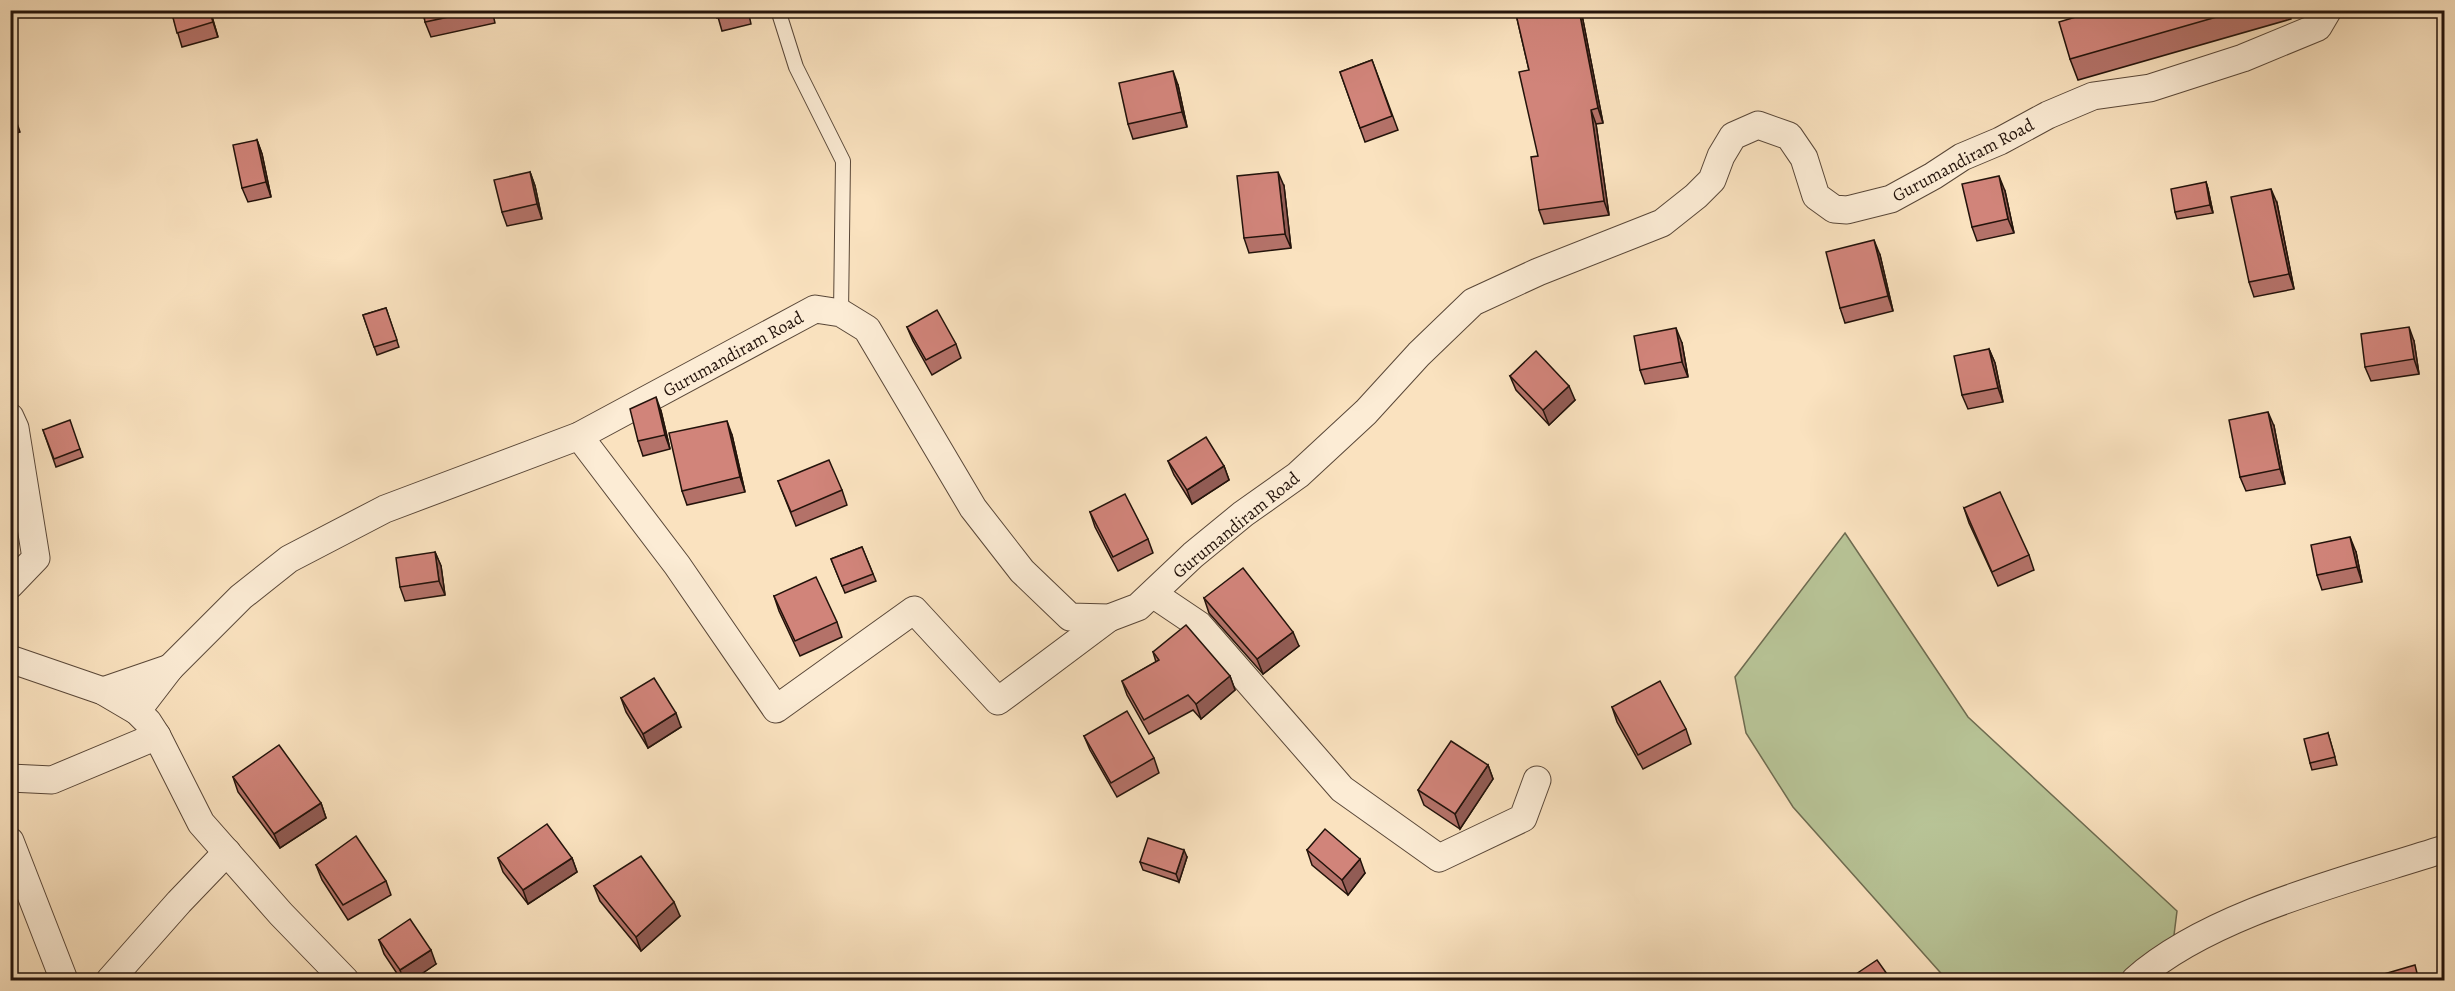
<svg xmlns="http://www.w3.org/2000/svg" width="2455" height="991" font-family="Alegreya,serif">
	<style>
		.green { fill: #b8c497; stroke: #6e6c51; stroke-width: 1.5 }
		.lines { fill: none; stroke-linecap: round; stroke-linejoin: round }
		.service-casing { stroke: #594738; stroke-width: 16 }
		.minor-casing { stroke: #594738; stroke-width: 29 }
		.service { stroke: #fcecd5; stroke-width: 14 }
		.minor { stroke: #fcecd5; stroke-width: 27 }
		.wall { fill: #b47269; stroke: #23130b; stroke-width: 1.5 }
		.shaded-wall { fill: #925c55; stroke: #23130b; stroke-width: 1.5 }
		.building { fill: #d1847a; stroke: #23130b; stroke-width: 1.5 }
		.labels { text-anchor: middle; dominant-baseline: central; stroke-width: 4.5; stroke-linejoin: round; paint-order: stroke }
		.street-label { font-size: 18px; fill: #23130b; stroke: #fcecd5 }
	</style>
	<rect width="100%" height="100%" fill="#fae2bf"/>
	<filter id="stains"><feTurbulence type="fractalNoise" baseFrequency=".00333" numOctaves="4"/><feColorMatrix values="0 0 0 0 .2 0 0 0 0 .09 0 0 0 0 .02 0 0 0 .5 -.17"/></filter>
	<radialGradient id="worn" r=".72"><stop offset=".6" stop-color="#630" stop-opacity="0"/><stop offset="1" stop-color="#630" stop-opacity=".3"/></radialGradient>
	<!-- green -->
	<polygon class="green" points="1845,533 1968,717 2177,911 2173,943 2124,980 1947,980 1793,807 1746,733 1735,677"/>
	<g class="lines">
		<defs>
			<polyline id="service" points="778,10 796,67 843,161 841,313"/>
			<g id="minor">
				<polyline points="10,417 15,428 36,558 10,585"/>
				<polyline points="579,436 677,565 776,709 914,610 998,701 1109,618"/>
				<polyline points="1153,594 1199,625 1342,789 1439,858 1523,818 1537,780"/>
				<polyline points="10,659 103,691 137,711 148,722 157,736 201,823 281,914 345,980"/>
				<polyline points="103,691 170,668"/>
				<polyline points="137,711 170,668 241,597 289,559 385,509 579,436 815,309 841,313 867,329 973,508 1022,571 1070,617 1109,618 1138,607 1193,555 1243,514 1298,475 1366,412 1419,354 1473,302 1538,272 1662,223 1696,196 1712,180 1721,156 1733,136 1758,125 1789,136 1804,158 1816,196 1834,209 1847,210 1891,199 1933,176 1962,157 2000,141 2048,115 2093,96 2150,88 2243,58 2318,27 2328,10"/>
				<polyline points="10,778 52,780 157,736"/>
				<polyline points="10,841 64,980"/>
				<polyline points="110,980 179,902 227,852"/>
				<path d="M2135,980C2210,913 2349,880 2444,849"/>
			</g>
		</defs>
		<!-- service casing -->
		<use href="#service" class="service-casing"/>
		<!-- minor casing -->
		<use href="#minor" class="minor-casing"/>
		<!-- service -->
		<use href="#service" class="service"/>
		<!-- minor -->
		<use href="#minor" class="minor"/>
	</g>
	<!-- wall -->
	<g class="wall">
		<polygon points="171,10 210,10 218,37 182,47"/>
		<polygon points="423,10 492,10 495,23 431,37 425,22"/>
		<polygon points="716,10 748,10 751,24 722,31"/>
		<polygon points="1515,10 1581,10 1603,123 1596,124 1609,215 1544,224 1539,210 1538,156 1529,70"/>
		<polygon points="2099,10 2289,10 2291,19 2078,80 2070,59"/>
		<polygon points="1372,60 1398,130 1365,142 1340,72"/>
		<polygon points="1178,85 1187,127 1133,139 1128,124"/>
		<polygon points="10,103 20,132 10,135"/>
		<polygon points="257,140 262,154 271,197 248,202 242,188"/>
		<polygon points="530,172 535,186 542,219 507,226 502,212"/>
		<polygon points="2206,182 2208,189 2213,213 2177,219 2175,212"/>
		<polygon points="1284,186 1291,248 1249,253 1244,238"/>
		<polygon points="2005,191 2014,233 1977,241 1972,227"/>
		<polygon points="2277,203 2294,289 2254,297 2249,282"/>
		<polygon points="1880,255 1893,311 1845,323 1840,308"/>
		<polygon points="386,308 399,347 377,355 363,315"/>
		<polygon points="907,327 956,344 961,358 932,375 913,341"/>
		<polygon points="2414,341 2419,374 2371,381 2365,367"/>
		<polygon points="1682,343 1688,377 1645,384 1640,370"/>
		<polygon points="1989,349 1995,363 2003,402 1968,409 1962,395"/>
		<polygon points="1510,376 1575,400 1549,425 1516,390"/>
		<polygon points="661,411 670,449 643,456 638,441"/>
		<polygon points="2274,426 2285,484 2246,491 2240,477"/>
		<polygon points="43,430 80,449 83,457 56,467"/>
		<polygon points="732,435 745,492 687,505 682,491"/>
		<polygon points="1168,461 1224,466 1229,480 1192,504 1174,475"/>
		<polygon points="778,481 842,490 847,505 796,526"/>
		<polygon points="1964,508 2029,555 2034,570 1998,586 1969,523"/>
		<polygon points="1090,512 1148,539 1153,553 1118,571 1095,527"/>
		<polygon points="862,547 876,581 845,593 831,559"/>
		<polygon points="435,552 441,566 445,595 405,601 400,587"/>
		<polygon points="2356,552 2362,582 2322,590 2317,575"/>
		<polygon points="774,596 837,622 842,637 800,656 779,611"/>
		<polygon points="1204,598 1299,646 1263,674 1209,613"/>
		<polygon points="1153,652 1230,676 1235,690 1201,719 1193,710 1149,734 1127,695 1122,681 1156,662"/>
		<polygon points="621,698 681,727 648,748 626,712"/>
		<polygon points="1612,707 1686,729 1691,744 1643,769 1617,722"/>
		<polygon points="2328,733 2337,765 2312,770 2310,763"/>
		<polygon points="1084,736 1154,758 1159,773 1117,797 1090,750"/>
		<polygon points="1488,765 1493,779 1460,829 1424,805 1418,790"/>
		<polygon points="233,777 321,803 326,818 280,848 238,792"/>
		<polygon points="1307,850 1365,873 1348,895 1312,865"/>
		<polygon points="1187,857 1179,882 1143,870 1140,862"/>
		<polygon points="498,858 572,858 577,872 528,904 503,872"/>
		<polygon points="316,865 386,881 391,895 348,920 322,880"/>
		<polygon points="594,886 680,916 641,951 600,901"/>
		<polygon points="379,940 436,964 411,981 402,981 384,954"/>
	</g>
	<!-- shaded-wall -->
	<g class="shaded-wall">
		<polygon points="209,10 210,10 218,37"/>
		<polygon points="1579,10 1581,10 1603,123 1598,108"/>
		<polygon points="1173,71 1178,85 1187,127 1182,112"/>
		<polygon points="1591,110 1596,124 1609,215 1604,201"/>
		<polygon points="257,140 262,154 271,197 266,182"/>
		<polygon points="530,172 535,186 542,219 537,204"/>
		<polygon points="1278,172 1284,186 1291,248 1285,234"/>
		<polygon points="1999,176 2005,191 2014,233 2008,219"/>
		<polygon points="2206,182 2208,189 2213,213 2210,205"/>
		<polygon points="2271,189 2277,203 2294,289 2289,274"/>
		<polygon points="1874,240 1880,255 1893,311 1888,296"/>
		<polygon points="2409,327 2414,341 2419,374 2414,359"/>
		<polygon points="1676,328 1682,343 1688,377 1682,362"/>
		<polygon points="1989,349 1995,363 2003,402 1998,388"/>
		<polygon points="1569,386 1575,400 1549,425 1543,410"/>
		<polygon points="656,397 661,411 670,449 665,435"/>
		<polygon points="2268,412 2274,426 2285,484 2280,469"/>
		<polygon points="727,421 732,435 745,492 740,477"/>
		<polygon points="1224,466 1229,480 1192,504 1187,490"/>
		<polygon points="2350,537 2356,552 2362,582 2357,567"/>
		<polygon points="435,552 441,566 445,595 439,581"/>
		<polygon points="1293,632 1299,646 1263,674 1257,659"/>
		<polygon points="1230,676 1235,690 1201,719 1196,704"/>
		<polygon points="676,713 681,727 648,748 643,734"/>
		<polygon points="1488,765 1493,779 1460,829 1455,814"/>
		<polygon points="321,803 326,818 280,848 274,834"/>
		<polygon points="1184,850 1187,857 1179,882 1176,874"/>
		<polygon points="572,858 577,872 528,904 523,890"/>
		<polygon points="1360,859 1365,873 1348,895 1342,880"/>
		<polygon points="674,902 680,916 641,951 636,937"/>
		<polygon points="431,950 436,964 411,981 404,981 400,970"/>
	</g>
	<!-- building -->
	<g class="building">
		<polygon points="171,10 209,10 213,22 177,33"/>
		<polygon points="423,10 481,10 425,22"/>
		<polygon points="716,10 746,10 746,11 717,18"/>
		<polygon points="1515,10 1579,10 1598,108 1591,110 1604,201 1539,210 1531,157 1538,156 1519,72 1529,70"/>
		<polygon points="2099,10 2241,10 2070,59 2059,22"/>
		<polygon points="1372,60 1392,116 1360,128 1340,72"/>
		<polygon points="1173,71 1182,112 1128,124 1119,83"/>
		<polygon points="10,105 15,118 10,119"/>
		<polygon points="257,140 266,182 242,188 233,145"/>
		<polygon points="530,172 537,204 502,212 494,180"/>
		<polygon points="1278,172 1285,234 1244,238 1237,176"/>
		<polygon points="1999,176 2008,219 1972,227 1962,184"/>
		<polygon points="2206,182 2210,205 2175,212 2171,189"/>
		<polygon points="2271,189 2289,274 2249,282 2231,197"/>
		<polygon points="1874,240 1888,296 1840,308 1826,252"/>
		<polygon points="386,308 397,340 374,347 363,315"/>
		<polygon points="937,310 956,344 926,360 907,327"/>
		<polygon points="2409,327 2414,359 2365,367 2361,334"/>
		<polygon points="1676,328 1682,362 1640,370 1634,336"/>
		<polygon points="1989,349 1998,388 1962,395 1954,356"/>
		<polygon points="1536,351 1569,386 1543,410 1510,376"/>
		<polygon points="656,397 665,435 638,441 630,409"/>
		<polygon points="2268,412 2280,469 2240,477 2229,420"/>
		<polygon points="70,420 80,449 54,459 43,430"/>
		<polygon points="727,421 740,477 682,491 669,433"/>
		<polygon points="1206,437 1224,466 1187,490 1168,461"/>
		<polygon points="829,460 842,490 791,512 778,481"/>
		<polygon points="2000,492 2029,555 1992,572 1964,508"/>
		<polygon points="1125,494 1148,539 1113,557 1090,512"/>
		<polygon points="2350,537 2357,567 2317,575 2311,545"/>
		<polygon points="862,547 873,574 842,586 831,559"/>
		<polygon points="435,552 439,581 400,587 396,558"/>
		<polygon points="1243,568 1293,632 1257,659 1204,598"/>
		<polygon points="816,577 837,622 795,641 774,596"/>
		<polygon points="1186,625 1230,676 1196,704 1188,695 1144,720 1122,681 1159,660 1153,652"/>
		<polygon points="654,678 676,713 643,734 621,698"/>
		<polygon points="1660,681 1686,729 1638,755 1612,707"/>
		<polygon points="1127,711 1154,758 1111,783 1084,736"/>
		<polygon points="2328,733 2335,757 2310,763 2304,739"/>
		<polygon points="1451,741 1488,765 1455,814 1418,790"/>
		<polygon points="279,745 321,803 274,834 233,777"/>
		<polygon points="547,824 572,858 523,890 498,858"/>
		<polygon points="1325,829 1360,859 1342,880 1307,850"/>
		<polygon points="356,836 386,881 343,905 316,865"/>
		<polygon points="1148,838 1184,850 1176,874 1140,862"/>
		<polygon points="641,856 674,902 636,937 594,886"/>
		<polygon points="410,919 431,950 400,970 379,940"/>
		<polygon points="1877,960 1892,981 1848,981 1847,980"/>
		<polygon points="2415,965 2419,981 2360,981"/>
	</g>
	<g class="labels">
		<!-- street labels -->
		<g class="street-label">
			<text transform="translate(1963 160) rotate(-28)">Gurumandiram Road</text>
			<text transform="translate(733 354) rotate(-29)">Gurumandiram Road</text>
			<text transform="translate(1236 525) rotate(-39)">Gurumandiram Road</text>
		</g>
	</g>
	<!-- margin -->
	<rect width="2455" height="991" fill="none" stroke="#fae2bf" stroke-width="36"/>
	<rect x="12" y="12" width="2431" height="967" fill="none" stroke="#23130b" stroke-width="3"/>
	<rect x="18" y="18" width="2419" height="955" fill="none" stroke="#23130b" stroke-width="1.5"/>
	<rect width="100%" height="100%" filter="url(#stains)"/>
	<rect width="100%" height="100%" fill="url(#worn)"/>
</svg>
